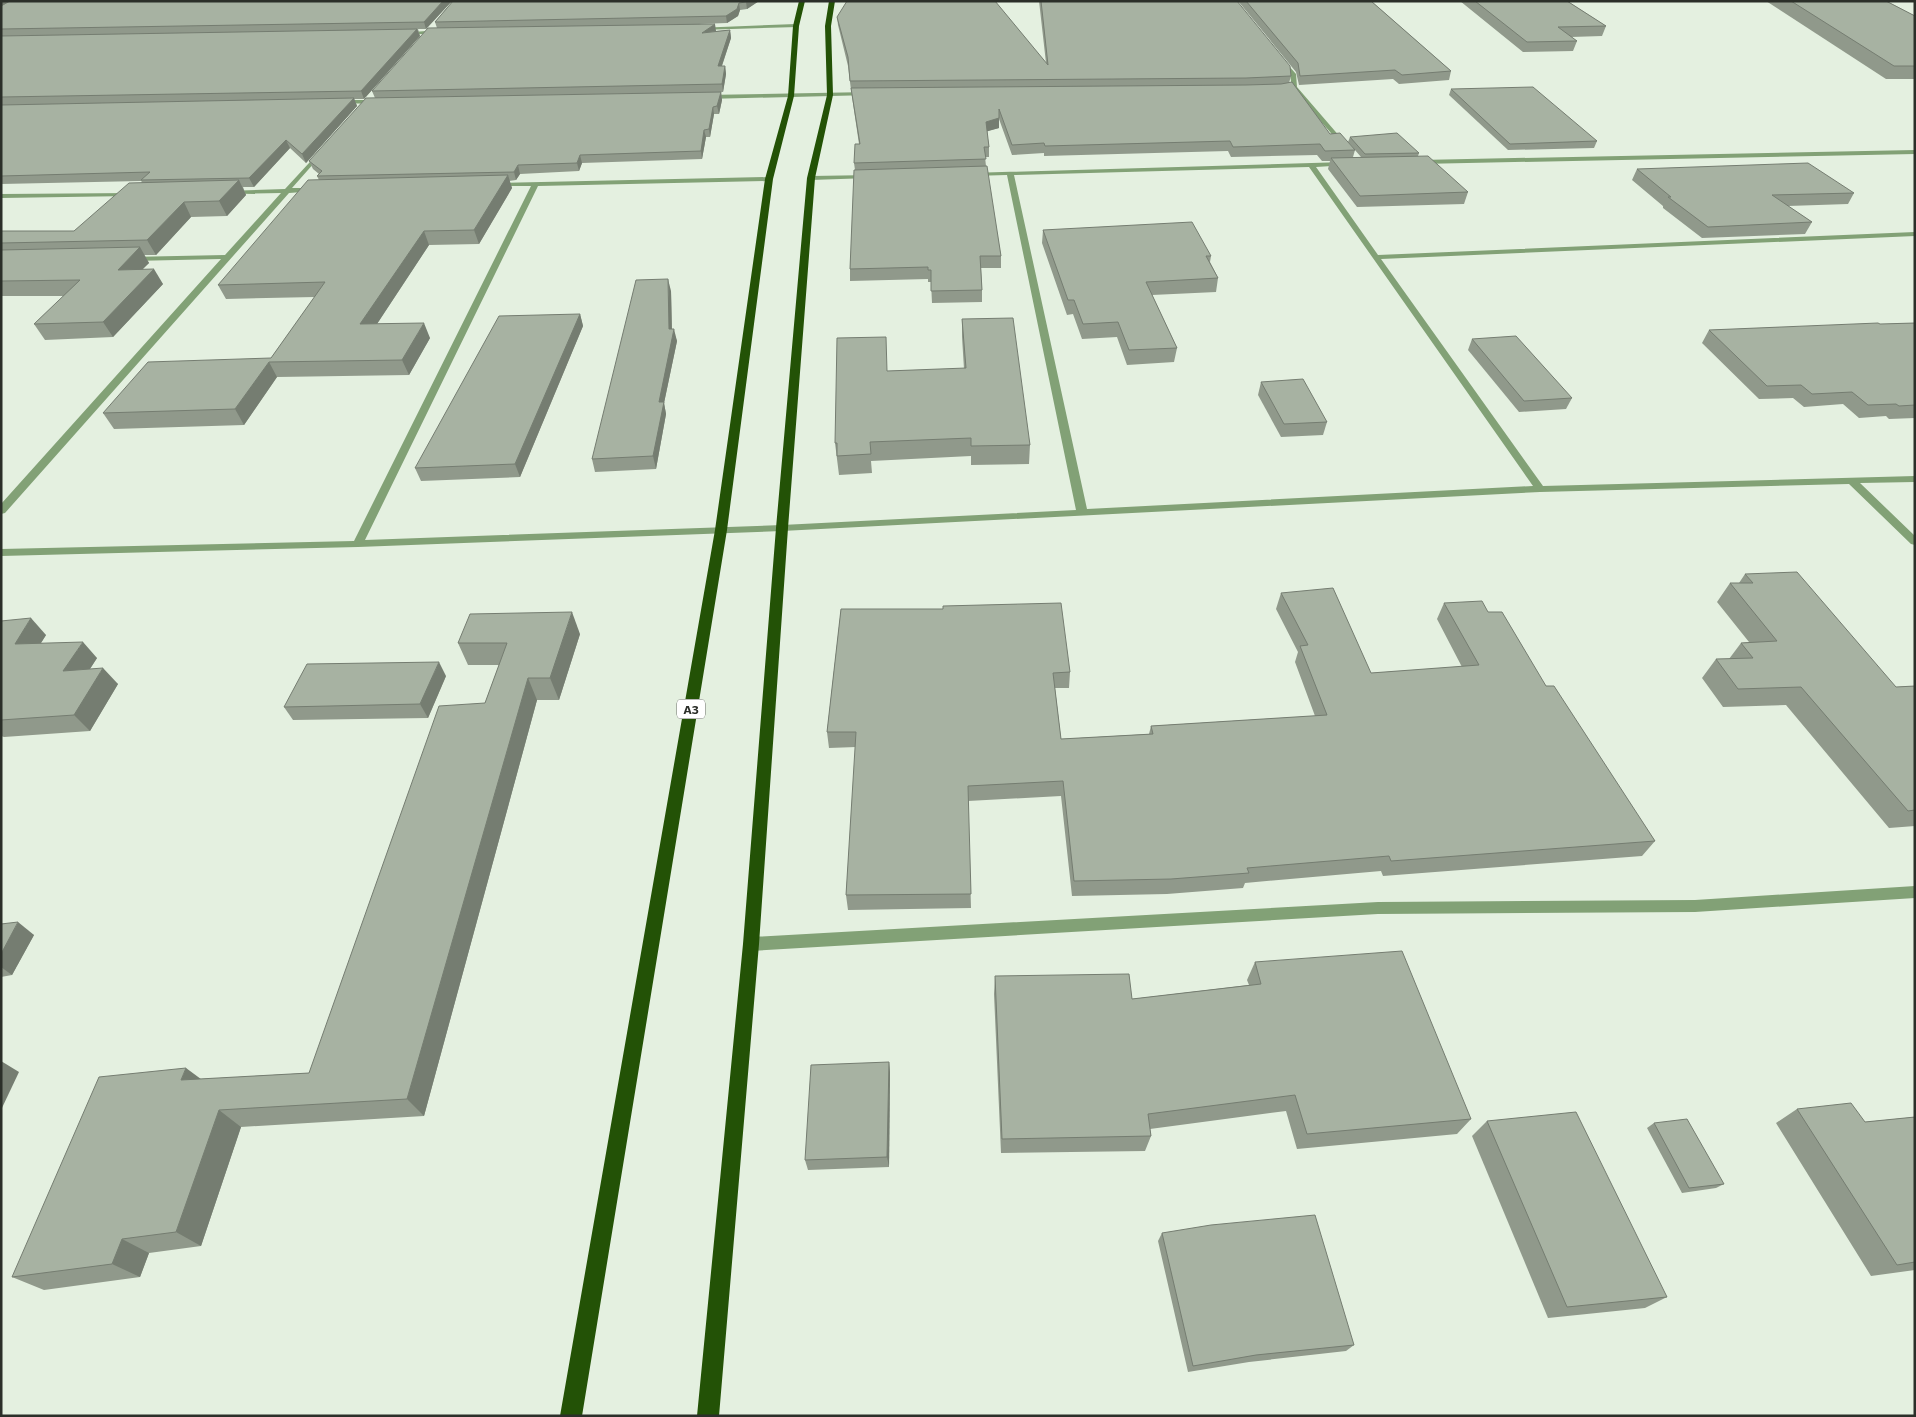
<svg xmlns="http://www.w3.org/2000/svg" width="1916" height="1417" font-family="Commissioner,sans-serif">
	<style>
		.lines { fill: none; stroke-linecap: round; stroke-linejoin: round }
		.minor { fill: #82a176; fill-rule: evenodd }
		.trunk { fill: #235206; fill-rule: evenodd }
		.wall { fill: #90998b }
		.shaded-wall { fill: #757d71 }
		.building { fill: #a7b2a2; stroke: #757d71 }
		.labels { text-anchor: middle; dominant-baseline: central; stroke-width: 4; stroke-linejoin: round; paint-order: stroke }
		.shield { fill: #fff; stroke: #6b6d69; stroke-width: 1 }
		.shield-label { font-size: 12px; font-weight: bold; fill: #2b2f29 }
	</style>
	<rect width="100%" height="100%" fill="#e4f0e0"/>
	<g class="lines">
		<!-- minor -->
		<g class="minor">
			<polygon points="796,24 798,27 699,30 696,28"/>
			<polygon points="441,30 443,33 401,35 398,33"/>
			<polygon points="1278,58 1282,58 1296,74 1297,87 1347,145 1347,147 1343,147 1292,88 1290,74"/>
			<polygon points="869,92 871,95 706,99 703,97 706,95"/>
			<polygon points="339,100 379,100 382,102 379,104 337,103"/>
			<polygon points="321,150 324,152 323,153 292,188 314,188 317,190 316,191 289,193 5,513 1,514 1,504 221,259 132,261 128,259 129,257 225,255 281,193 229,194 226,192 227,191 285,189"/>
			<polygon points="1915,150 1915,154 1420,164 1417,162 1420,160"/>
			<path d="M1345,162L1348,164L1347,165L1316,167L1378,255L1915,232V236L1381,259L1543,486L1915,476V482L1860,483L1915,536V545L1911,544L1849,484L1540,492L782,531L358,547L1,556V549L354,541L531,186H492V184L494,183L769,177L772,179L769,181L538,186L365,540L782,525L1076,510L1007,175L972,176L970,175V173ZM1309,167L1533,486L1087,509L1014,175Z"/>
			<polygon points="872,175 872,177 870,178 811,180 808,178 811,176"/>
			<polygon points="133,193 133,195 131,196 1,198 1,194"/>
			<polygon points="1915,886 1915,898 1695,912 1378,914 751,951 746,949 743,944 746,939 751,937 1378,902 1695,900"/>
		</g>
		<!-- trunk -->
		<g class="trunk">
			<polygon points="799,1 805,1 799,26 794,96 773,179 727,530 582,1416 560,1416 715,530 765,179 788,96 793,26"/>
			<polygon points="829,1 835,1 831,26 833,95 815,178 788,528 759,944 719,1416 697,1416 743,944 776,528 807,178 827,95 825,26"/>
		</g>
	</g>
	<!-- wall -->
	<g class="wall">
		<polygon points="1,1 452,1 426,29 418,29 420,36 364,99 354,99 357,106 306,163 290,148 254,187 243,187 246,195 227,216 191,217 156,255 144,255 149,263 142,269 163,284 113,337 45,340 34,324 64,296 1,296 1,231 74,231 142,182 141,181 1,184"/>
		<polygon points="453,1 759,1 747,9 740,10 738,16 727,23 699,24 716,31 730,30 731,38 722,66 725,66 726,74 723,92 721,92 722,100 719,114 714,114 710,137 706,137 702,159 582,163 579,171 520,174 516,180 509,181 512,188 479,244 429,245 377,324 430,338 409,375 277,377 244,425 114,429 103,413 271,358 315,297 226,299 218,285 319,180 317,176 319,174 313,169 309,161 375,98 372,91 437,28 435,22"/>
		<polygon points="1039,1 1237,1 1291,76 1289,83 1330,134 1355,150 1353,157 1361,157 1348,142 1350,137 1419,153 1418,156 1468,192 1464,204 1357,207 1328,169 1330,161 1322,161 1317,155 1231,157 1228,151 1044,156 1044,153 1012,155 999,119 999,128 987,131 989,147 989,157 985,157 986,166 1001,256 1001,268 981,268 982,290 982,302 932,303 931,282 928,282 928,279 850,281 850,269 855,170 854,163 859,144 851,90 848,66 838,25 837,17 1046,63"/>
		<polygon points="1238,1 1371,1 1451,71 1449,80 1399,84 1393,79 1299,85 1296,72"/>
		<polygon points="1460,1 1567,1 1606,26 1602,36 1571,37 1577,41 1573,51 1523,52"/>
		<polygon points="1766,1 1886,1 1915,16 1915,79 1886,79"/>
		<polygon points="1451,89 1597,141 1594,148 1508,150 1449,95"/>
		<polygon points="1637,169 1854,193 1848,204 1788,206 1812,222 1805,234 1702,238 1663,208 1663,206 1632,180"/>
		<polygon points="1043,230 1211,256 1210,262 1218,278 1216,292 1152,295 1177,348 1174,362 1127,365 1117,337 1082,339 1073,314 1067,315 1042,243"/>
		<polygon points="671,291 672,329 677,341 664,403 666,414 656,469 595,472 592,459"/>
		<polygon points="580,314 583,326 520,477 421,481 415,468"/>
		<polygon points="962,319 1030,445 1029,464 971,465 971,456 871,461 872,473 839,475 835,443 887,371 964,369 962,337"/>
		<polygon points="1915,323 1915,418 1889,419 1886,416 1859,418 1843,404 1804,407 1793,398 1759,399 1702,343 1709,330"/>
		<polygon points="1472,339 1572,398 1566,409 1519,412 1468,350"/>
		<polygon points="1261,382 1327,422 1323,435 1281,437 1258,395"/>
		<polygon points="1745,574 1896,687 1915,686 1915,826 1889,828 1786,705 1723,707 1702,678 1716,659 1729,659 1741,643 1749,642 1717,602 1730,583 1739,583"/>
		<polygon points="1281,593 1371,673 1462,667 1437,619 1444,603 1488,612 1546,686 1655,841 1642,856 1383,876 1381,871 1245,883 1243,888 1167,894 1072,896 1061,796 968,801 971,908 848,910 846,895 856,747 829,748 827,732 841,609 1070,672 1069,688 1055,688 1061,739 1149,734 1151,726 1315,716 1295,662 1298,652 1276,609"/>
		<polygon points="1,621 46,635 41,643 97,658 90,669 118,684 90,731 4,737 1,736"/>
		<polygon points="580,634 559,700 537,700 424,1116 241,1127 201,1246 149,1253 140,1277 44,1290 12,1277 201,1079 309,1073 485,703 499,665 468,665 458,643"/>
		<polygon points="446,676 428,718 293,720 284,707"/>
		<polygon points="1,924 34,935 12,975 1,977"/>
		<polygon points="1255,962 1471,1119 1457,1134 1297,1149 1286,1111 1150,1129 1151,1136 1145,1151 1001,1153 994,994 995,976 1132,999 1249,985 1247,980"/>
		<polygon points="889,1062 890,1073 889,1167 808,1170 805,1160"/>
		<polygon points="1797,1109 1865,1122 1915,1117 1915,1270 1871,1276 1776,1123"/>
		<polygon points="1487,1121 1667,1297 1645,1308 1548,1318 1472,1136"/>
		<polygon points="1654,1123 1724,1184 1716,1188 1682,1193 1647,1128"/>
		<polygon points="1162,1233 1354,1345 1346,1351 1249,1362 1188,1372 1158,1241"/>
	</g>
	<!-- shaded-wall -->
	<g class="shaded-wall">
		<polygon points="1,1 14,1 1,9"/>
		<polygon points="443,1 452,1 426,29 424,22"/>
		<polygon points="748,1 759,1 747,9 746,2"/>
		<polygon points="739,3 740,10 738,16 727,23 726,16"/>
		<polygon points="715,24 716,31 702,33"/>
		<polygon points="417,29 420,36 364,99 361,91"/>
		<polygon points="730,30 731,38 719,74 718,66"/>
		<polygon points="725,66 726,74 723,92 722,84"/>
		<polygon points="721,92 722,100 719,114 717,106"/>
		<polygon points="354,98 357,106 306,163 302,154"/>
		<polygon points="713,107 714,114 710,137 709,129"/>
		<polygon points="999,118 999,128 985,132 986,122"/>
		<polygon points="704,130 706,137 702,159 701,151"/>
		<polygon points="286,140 290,148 254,187 249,178"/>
		<polygon points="580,155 582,163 579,171 577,163"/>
		<polygon points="518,165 520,174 516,180 514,172"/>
		<polygon points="508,175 512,188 479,244 474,230"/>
		<polygon points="239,180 246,195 227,216 219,201"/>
		<polygon points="184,202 191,217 156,255 147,240"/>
		<polygon points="424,231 429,245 367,339 360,324"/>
		<polygon points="140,247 149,263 127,285 118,270"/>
		<polygon points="154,269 163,284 113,337 103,322"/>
		<polygon points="668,279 671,291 672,339 674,329 677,341 664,403 666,414 656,469 653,456 659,402 669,329"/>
		<polygon points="580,314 583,326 520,477 515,464"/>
		<polygon points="424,323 430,338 409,375 402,360"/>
		<polygon points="269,362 277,377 244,425 235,409"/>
		<polygon points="572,612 580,634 559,700 550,678"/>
		<polygon points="31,618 46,635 30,660 15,644"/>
		<polygon points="83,642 97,658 78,687 63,671"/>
		<polygon points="439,662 446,676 428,718 420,704"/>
		<polygon points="103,668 118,684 90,731 74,715"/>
		<polygon points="528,678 537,700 424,1116 407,1099"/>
		<polygon points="18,922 34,935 12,975 1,967 1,954"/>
		<polygon points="1,1061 19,1072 1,1110"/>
		<polygon points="889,1062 890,1073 889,1167 887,1157"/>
		<polygon points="186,1068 209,1085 181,1080"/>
		<polygon points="219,1110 241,1127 201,1246 176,1232"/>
		<polygon points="122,1239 149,1253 140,1277 112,1264"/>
	</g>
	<!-- building -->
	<g class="building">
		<polygon points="10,1 443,1 424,22 1,29 1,6"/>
		<polygon points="453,1 748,1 746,2 739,3 737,9 726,16 435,22"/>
		<polygon points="847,1 995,1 1048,65 1041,1 1237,1 1290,66 1291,76 1246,78 850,81 848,57 837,17"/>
		<polygon points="1246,1 1371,1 1451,71 1402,75 1395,70 1300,76 1298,63"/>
		<polygon points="1475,1 1567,1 1606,26 1558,27 1577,41 1527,42"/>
		<polygon points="1791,1 1886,1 1915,16 1915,66 1894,66"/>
		<polygon points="715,24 702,33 730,30 718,66 725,66 722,84 372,91 428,28"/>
		<polygon points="417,29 361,91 1,97 1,36"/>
		<polygon points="1292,82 1330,134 1340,133 1355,150 1325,151 1320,144 1233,147 1230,141 1045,146 1044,143 1012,145 999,109 999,118 986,122 989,147 984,147 986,159 854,163 855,144 860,144 851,88 1246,85 1281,84"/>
		<polygon points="1533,87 1597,141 1510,144 1451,89"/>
		<polygon points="721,92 717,106 713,107 709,129 704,130 701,151 580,155 577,163 518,165 514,172 317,176 322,171 309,161 366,98"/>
		<polygon points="354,98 302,154 286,140 249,178 141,180 150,172 1,176 1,105"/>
		<polygon points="1397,133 1419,153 1365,154 1350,137"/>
		<polygon points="1428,156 1468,192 1360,196 1331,158"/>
		<polygon points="1808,163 1854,193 1772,195 1812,222 1708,227 1668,197 1671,197 1637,169"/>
		<polygon points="987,166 1001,256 980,256 982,290 931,291 931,270 928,270 928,267 850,269 854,170"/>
		<polygon points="508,175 474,230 424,231 360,324 424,323 402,360 269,362 235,409 103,413 148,362 271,358 325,282 218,285 308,180"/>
		<polygon points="239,180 219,201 184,202 147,240 1,243 1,231 74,231 129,183"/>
		<polygon points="1192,222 1211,256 1206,256 1218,278 1146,282 1177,348 1129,350 1118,322 1083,324 1074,300 1068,300 1043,230"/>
		<polygon points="140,247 118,270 154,269 103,322 34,324 80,280 1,281 1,250"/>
		<polygon points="668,279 669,329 674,329 659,402 664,402 653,456 592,459 636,280"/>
		<polygon points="580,314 515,464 415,468 499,316"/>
		<polygon points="1013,318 1030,445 971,446 971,438 870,442 871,454 837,456 837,443 835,443 837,338 886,337 887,371 966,368 962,319"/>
		<polygon points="1878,323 1880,324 1915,323 1915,405 1899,406 1896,404 1868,405 1852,392 1812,394 1801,385 1767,386 1709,330"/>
		<polygon points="1516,336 1572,398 1524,401 1472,339"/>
		<polygon points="1303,379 1327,422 1284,424 1261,382"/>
		<polygon points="1797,572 1896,687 1915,686 1915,810 1908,811 1801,687 1738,689 1716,659 1753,658 1741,643 1777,641 1730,583 1753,583 1745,574"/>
		<polygon points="1333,588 1371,673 1479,665 1444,603 1482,601 1488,612 1502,612 1546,686 1554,686 1655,841 1391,861 1389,856 1247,868 1249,873 1171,879 1074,881 1063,781 968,786 971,894 846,895 856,732 827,732 841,609 943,609 943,606 1061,603 1070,672 1053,673 1061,739 1153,734 1151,726 1327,715 1300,646 1308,645 1281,593"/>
		<polygon points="572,612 550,678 528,678 407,1099 219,1110 176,1232 122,1239 112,1264 12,1277 99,1077 186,1068 181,1080 309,1073 439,706 485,703 507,643 458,643 470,614"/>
		<polygon points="31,618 15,644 83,642 63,671 103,668 74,715 1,720 1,621"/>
		<polygon points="439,662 420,704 284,707 307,664"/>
		<polygon points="18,922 1,954 1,924"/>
		<polygon points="1402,951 1471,1119 1307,1134 1295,1095 1148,1114 1151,1136 1002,1139 995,976 1129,974 1132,999 1261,984 1255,962"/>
		<polygon points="889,1062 887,1157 805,1160 811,1065"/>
		<polygon points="1851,1103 1865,1122 1915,1117 1915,1262 1897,1265 1797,1109"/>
		<polygon points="1576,1112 1667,1297 1567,1307 1487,1121"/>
		<polygon points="1687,1119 1724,1184 1689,1188 1654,1123"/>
		<polygon points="1315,1215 1354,1345 1256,1355 1193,1366 1162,1233 1211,1225"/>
	</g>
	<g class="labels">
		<!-- shield labels -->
		<rect class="shield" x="677" y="699.5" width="28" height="19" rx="4"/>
		<g class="shield-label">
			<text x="691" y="709">A3</text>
		</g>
	</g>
	<!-- border -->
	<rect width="1916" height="1417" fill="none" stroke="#2b2f29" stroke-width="5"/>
</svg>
